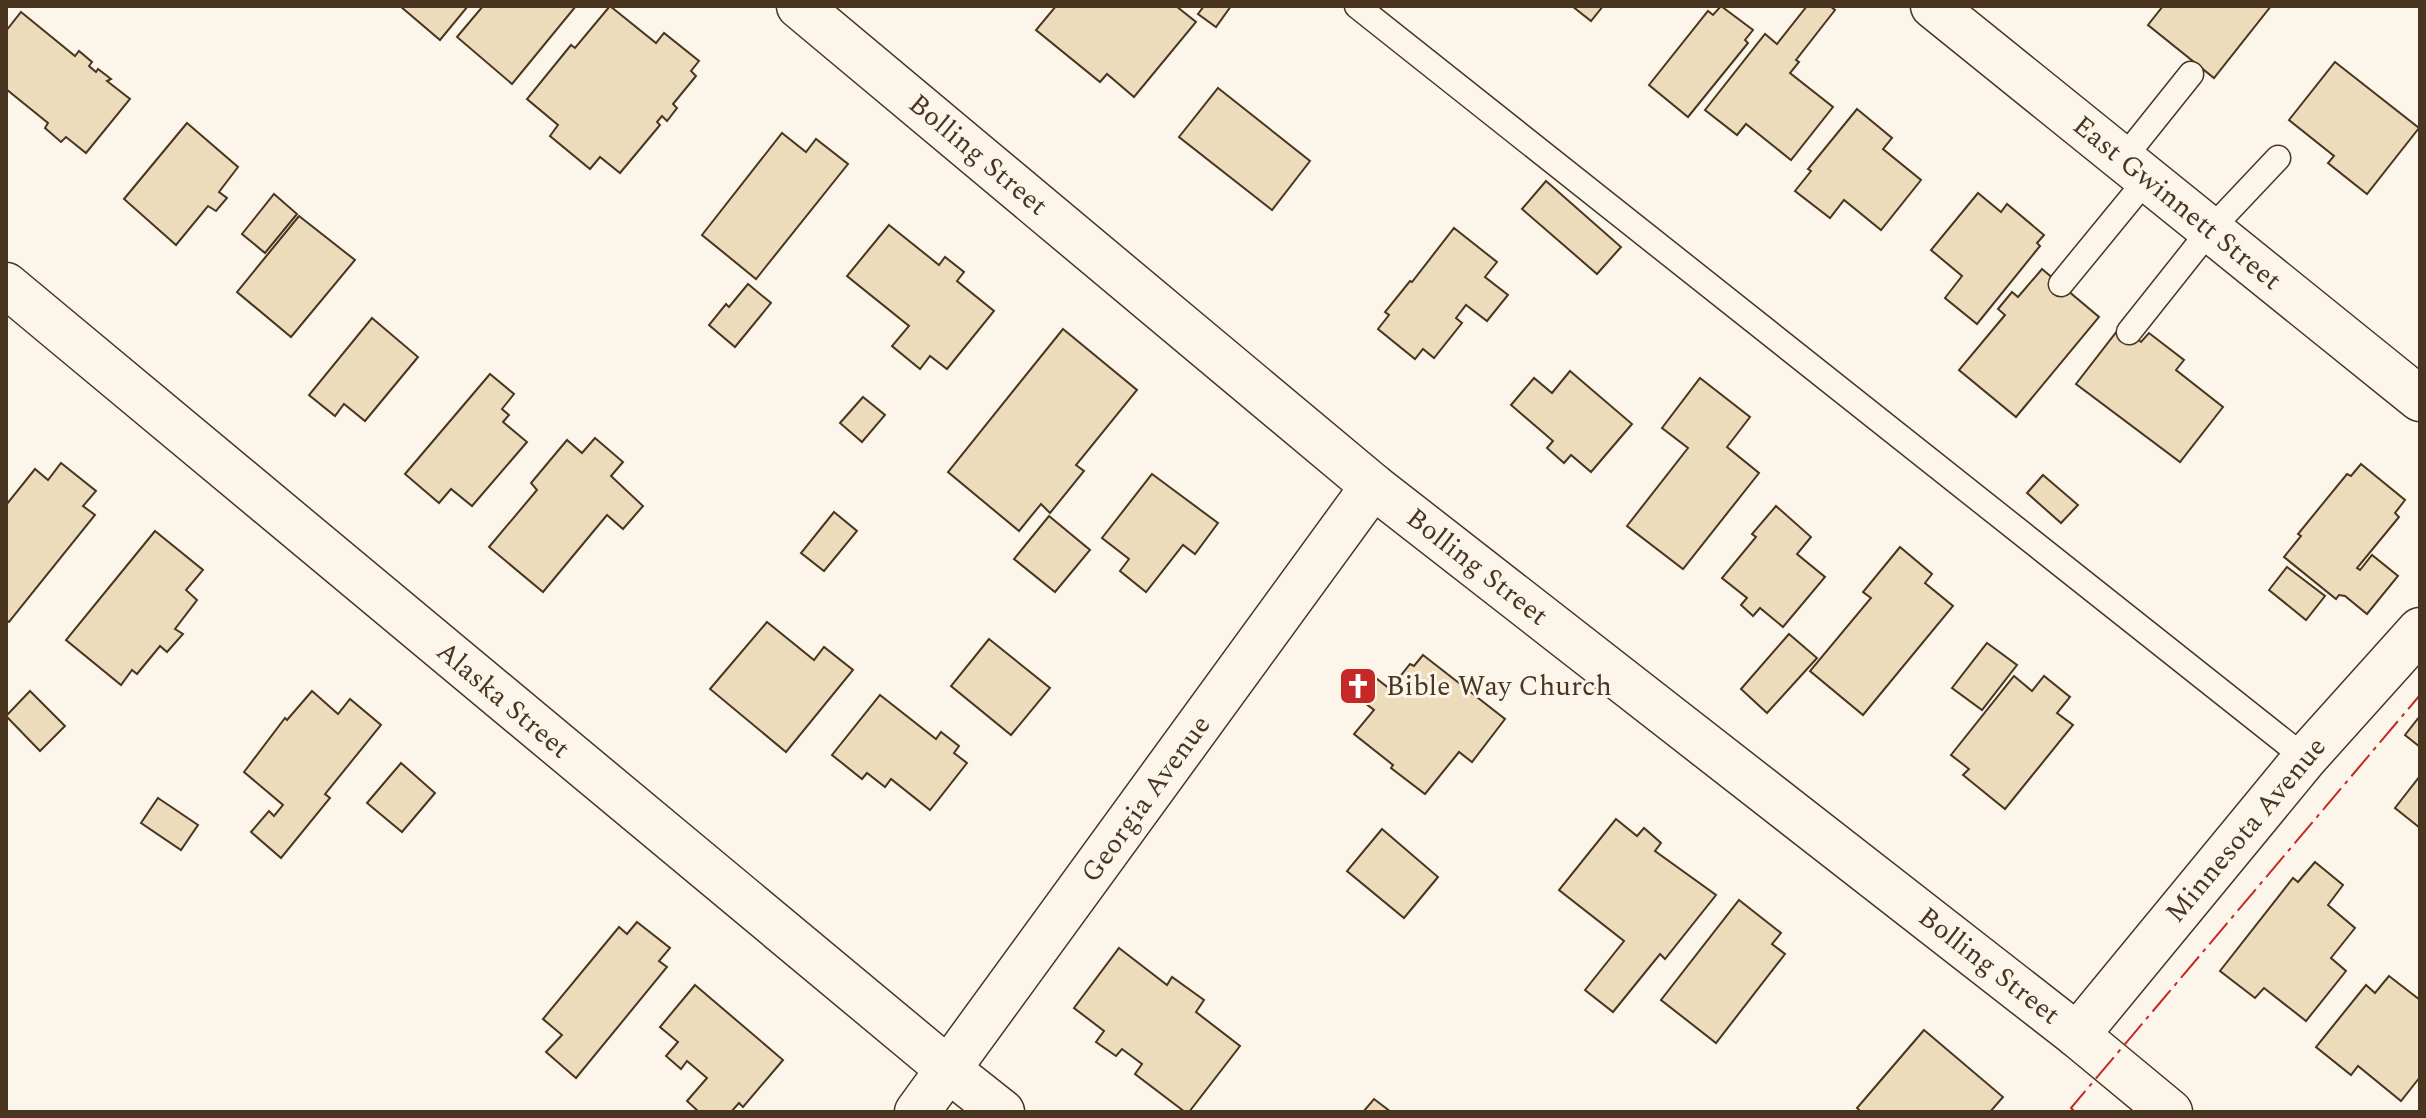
<svg xmlns="http://www.w3.org/2000/svg" width="2426" height="1118" font-family="Spectral,serif">
	<style>
		.building { fill: #ecdcbc; stroke: #4a3520; stroke-width: 2 }
		.lines { fill: none; stroke-linecap: round; stroke-linejoin: round }
		.lane-casing { stroke: #4a3520; stroke-width: 27 }
		.street-casing { stroke: #4a3520; stroke-width: 47 }
		.lane { stroke: #fbf6e9; stroke-width: 24 }
		.street { stroke: #fbf6e9; stroke-width: 44 }
		.power { stroke: #c62828; stroke-width: 2; stroke-dasharray: 28 6 4 6; stroke-linecap: butt }
		.labels { text-anchor: middle; dominant-baseline: central; stroke-width: 6; stroke-linejoin: round; paint-order: stroke }
		.street-label { font-size: 28px; fill: #4a3520; stroke: #fbf6e9 }
		.poi-label { font-size: 28px; fill: #4a3520; stroke: #fbf6e9; text-anchor: start }
	</style>
	<rect width="100%" height="100%" fill="#fbf6e9"/>
	<!-- building -->
	<g class="building">
		<polygon points="400,6 468,6 440,40"/>
		<polygon points="483,6 576,6 512,84 457,37"/>
		<polygon points="610,6 656,43 664,33 699,61 691,71 696,76 673,104 677,108 667,121 662,116 657,122 660,125 620,173 600,157 590,169 550,136 558,125 527,99 571,45 575,48"/>
		<polygon points="1056,6 1176,6 1196,22 1134,97 1107,74 1100,82 1036,30"/>
		<polygon points="1204,6 1231,6 1216,27 1198,14"/>
		<polygon points="1572,6 1603,6 1591,21"/>
		<polygon points="1721,6 1753,30 1745,40 1748,43 1688,117 1649,85 1708,11 1713,15"/>
		<polygon points="1807,6 1830,6 1835,10 1796,60 1799,62 1790,73 1833,107 1791,160 1746,124 1737,135 1705,110 1765,34 1777,44"/>
		<polygon points="2163,6 2271,6 2214,78 2148,25"/>
		<polygon points="21,12 75,56 79,51 92,62 89,66 96,72 98,69 111,79 107,81 130,99 86,153 66,137 61,142 45,128 48,123 6,89 6,31"/>
		<polygon points="2335,62 2419,128 2367,194 2328,163 2334,156 2289,120"/>
		<polygon points="1218,88 1310,161 1272,210 1179,137"/>
		<polygon points="1857,109 1892,138 1883,149 1921,180 1881,230 1844,200 1830,218 1795,191 1811,171 1808,169"/>
		<polygon points="187,123 238,167 219,192 227,198 216,211 208,206 176,245 124,199"/>
		<polygon points="782,133 806,152 816,139 848,164 756,279 702,235"/>
		<polygon points="1546,181 1621,247 1597,274 1522,209"/>
		<polygon points="1978,193 2001,212 2007,204 2044,235 2037,243 2040,246 1977,324 1945,298 1962,276 1931,250"/>
		<polygon points="274,194 297,214 265,253 242,234"/>
		<polygon points="299,216 355,260 291,337 237,292"/>
		<polygon points="889,225 939,265 945,257 964,272 957,281 994,311 947,369 930,356 920,369 892,346 909,326 847,276"/>
		<polygon points="1454,228 1497,262 1485,277 1508,295 1487,321 1466,305 1456,318 1462,323 1434,358 1423,349 1415,359 1378,329 1389,315 1385,312 1410,281 1412,282"/>
		<polygon points="2042,269 2099,317 2016,417 1959,370 2005,315 1998,309 2012,292 2018,297"/>
		<polygon points="748,284 771,303 735,347 709,325 726,304 729,307"/>
		<polygon points="372,318 418,357 365,421 344,404 335,416 309,395"/>
		<polygon points="2121,326 2141,342 2149,333 2184,360 2176,370 2223,407 2180,462 2076,384"/>
		<polygon points="1063,329 1137,390 1076,465 1084,471 1050,513 1041,504 1019,531 948,472"/>
		<polygon points="1570,371 1632,424 1591,472 1571,455 1564,463 1547,448 1553,441 1511,405 1534,378 1552,393"/>
		<polygon points="490,374 514,394 502,409 509,415 503,422 527,442 472,506 451,489 439,503 405,474"/>
		<polygon points="1700,378 1750,417 1727,447 1759,473 1683,569 1627,526 1688,448 1662,428"/>
		<polygon points="863,397 885,415 862,442 840,423"/>
		<polygon points="595,438 623,462 611,476 643,506 623,529 607,515 543,592 489,547 537,490 531,483 567,440 582,453"/>
		<polygon points="61,463 96,491 83,506 95,515 9,622 6,620 6,505 35,469 48,480"/>
		<polygon points="2361,464 2405,500 2395,513 2399,517 2357,568 2360,570 2372,555 2398,576 2367,614 2345,596 2339,595 2336,599 2284,557 2301,536 2298,534 2347,474 2351,476"/>
		<polygon points="1152,474 1218,523 1195,554 1183,545 1146,592 1120,571 1129,559 1102,538"/>
		<polygon points="2043,475 2078,505 2061,523 2027,493"/>
		<polygon points="1776,506 1811,537 1797,554 1825,577 1783,627 1760,608 1753,616 1741,605 1747,598 1722,578 1756,537 1752,534"/>
		<polygon points="834,512 857,531 824,571 801,553"/>
		<polygon points="1049,516 1090,550 1055,592 1014,559"/>
		<polygon points="155,531 203,570 186,590 197,600 175,629 183,634 167,652 160,646 137,674 132,670 121,685 66,640"/>
		<polygon points="1900,547 1932,574 1925,583 1953,606 1863,715 1810,671 1871,598 1863,592"/>
		<polygon points="2287,567 2325,596 2306,620 2269,590"/>
		<polygon points="767,622 814,660 824,647 853,670 786,752 710,689"/>
		<polygon points="1789,634 1817,658 1767,713 1741,689"/>
		<polygon points="989,639 1050,688 1011,735 951,686"/>
		<polygon points="1987,643 2017,665 1982,710 1952,688"/>
		<polygon points="1423,655 1505,719 1472,762 1459,752 1425,794 1391,768 1393,765 1354,734 1374,710 1361,700 1377,679 1390,689 1410,664 1414,666"/>
		<polygon points="2014,676 2032,691 2044,676 2070,697 2057,713 2073,725 2005,809 1963,775 1969,769 1951,755"/>
		<polygon points="30,691 65,726 40,751 6,716"/>
		<polygon points="312,691 338,714 350,699 381,725 325,794 330,798 281,858 251,832 269,811 274,816 283,805 244,772 285,718 287,720"/>
		<polygon points="880,695 936,739 941,732 959,746 954,753 967,763 930,810 891,779 885,787 867,773 862,779 832,755"/>
		<polygon points="2420,716 2420,747 2405,735"/>
		<polygon points="401,763 435,793 402,832 367,803"/>
		<polygon points="2420,776 2420,828 2395,808"/>
		<polygon points="158,798 198,825 181,850 141,823"/>
		<polygon points="1616,819 1637,836 1644,828 1661,843 1655,851 1716,895 1665,959 1660,954 1613,1012 1585,990 1624,941 1559,890"/>
		<polygon points="1382,829 1438,877 1404,918 1347,871"/>
		<polygon points="2315,862 2343,885 2328,905 2355,928 2331,958 2346,971 2306,1021 2264,988 2255,998 2220,971 2293,878 2298,882"/>
		<polygon points="1739,900 1781,933 1772,944 1785,954 1716,1043 1661,1000"/>
		<polygon points="637,922 670,948 659,961 667,967 576,1078 546,1052 562,1035 543,1019 619,927 627,934"/>
		<polygon points="1119,948 1167,985 1172,977 1204,1000 1196,1012 1240,1046 1189,1112 1185,1112 1135,1074 1142,1064 1122,1049 1116,1056 1096,1042 1104,1031 1074,1008"/>
		<polygon points="2389,976 2420,1000 2420,1077 2401,1101 2358,1066 2351,1075 2316,1047 2366,985 2375,993"/>
		<polygon points="695,985 783,1060 743,1107 739,1103 731,1112 699,1112 687,1101 707,1078 687,1061 681,1069 666,1056 678,1042 660,1027"/>
		<polygon points="1924,1030 2003,1097 1990,1112 1861,1112 1857,1108"/>
		<polygon points="1374,1099 1391,1112 1363,1112"/>
	</g>
	<g class="lines">
		<defs>
			<g id="lane">
				<polyline points="1357,6 2305,758"/>
				<polyline points="2123,159 2191,74"/>
				<polyline points="2061,284 2147,179"/>
				<polyline points="2129,332 2210,230 2278,158"/>
			</g>
			<g id="street">
				<polyline points="799,6 1373,486 2077,1035 2170,1112"/>
				<polyline points="1933,6 2420,399"/>
				<polyline points="6,285 949,1070 1002,1112"/>
				<polyline points="2077,1035 2305,758 2420,630"/>
				<polyline points="917,1112 1373,486"/>
			</g>
		</defs>
		<!-- lane casing -->
		<use href="#lane" class="lane-casing"/>
		<!-- street casing -->
		<use href="#street" class="street-casing"/>
		<!-- lane -->
		<use href="#lane" class="lane"/>
		<!-- street -->
		<use href="#street" class="street"/>
		<!-- power -->
		<polyline class="power" points="2075,1112 2071,1108 2420,695"/>
	</g>
	<!-- icons -->
	<defs>
		<symbol id="church-square" viewBox="-11 -11 22 22"><rect x="-9" y="-9" width="18" height="18" rx="4" fill="#c62828" stroke="#fbf6e9"/><path d="M-1.2-6h2.4v3.5h3.3v2.4h-3.3V6h-2.4V-.1h-3.3v-2.4h3.3Z" fill="#fff"/></symbol>
	</defs>
	<g fill-rule="evenodd">
		<use href="#church-square" x="1336" y="664" width="44" height="44"/>
	</g>
	<g class="labels">
		<!-- street labels -->
		<g class="street-label">
			<text transform="translate(978 155) rotate(40)">Bolling Street</text>
			<text transform="translate(2177 203) rotate(39)">East Gwinnett Street</text>
			<text transform="translate(1477 567) rotate(38)">Bolling Street</text>
			<text transform="translate(503 700) rotate(40)">Alaska Street</text>
			<text transform="translate(1146 799) rotate(-54)">Georgia Avenue</text>
			<text transform="translate(2246 830) rotate(-50)">Minnesota Avenue</text>
			<text transform="translate(1989 966) rotate(38)">Bolling Street</text>
		</g>
		<!-- poi labels -->
		<g class="poi-label">
			<text x="1386" y="686">Bible Way Church</text>
		</g>
	</g>
	<!-- border -->
	<rect width="2426" height="1118" fill="none" stroke="#4a3520" stroke-width="16"/>
</svg>
